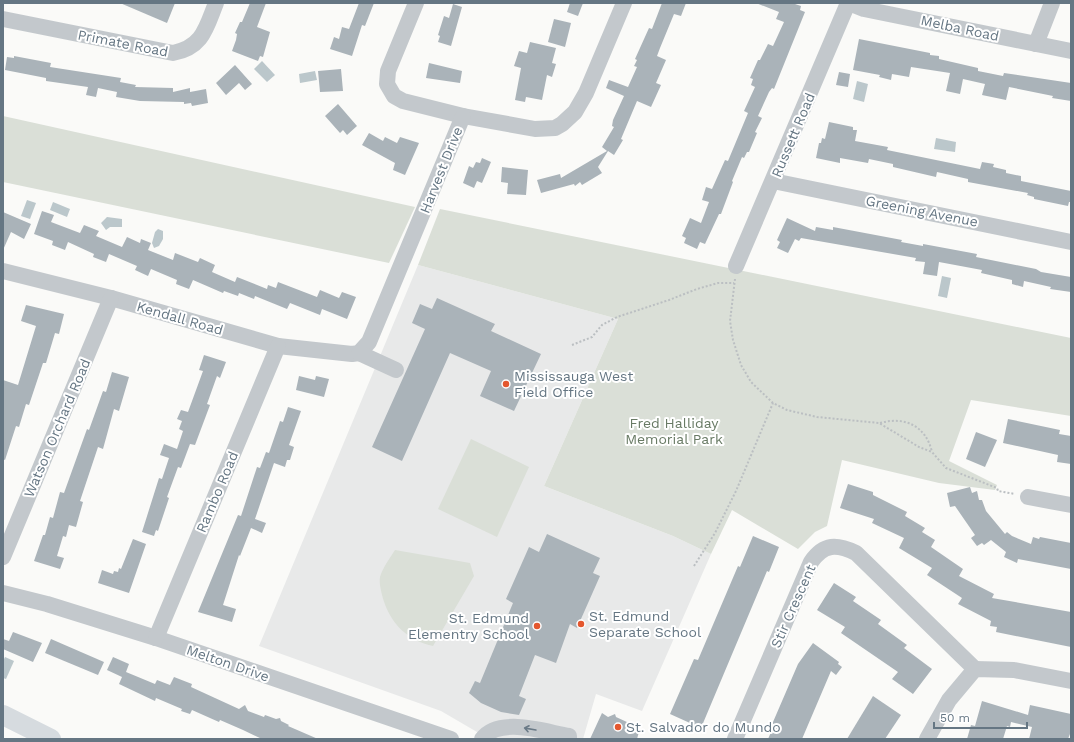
<svg xmlns="http://www.w3.org/2000/svg" width="1074" height="742" font-family="'Work Sans',sans-serif">
	<style>
		.built { fill: #e8e9e9 }
		.green { fill: #dadfd7 }
		.water { fill: #bbc7cb }
		.building { fill: #aab3b9 }
		.lines { fill: none; stroke-linecap: round; stroke-linejoin: round }
		.path { stroke: #bbbfc2; stroke-width: 2; stroke-dasharray: 2 2; stroke-linecap: butt }
		.minor { stroke: #c3c8cc; stroke-width: 16 }
		.major { stroke: #d6dbdf; stroke-width: 20 }
		.oneway { stroke: #6a7a87 }
		.poi-dot { fill: #e4572e; stroke: #fff; stroke-width: 1.5 }
		.labels { text-anchor: middle; dominant-baseline: central; stroke-width: 4; stroke-linejoin: round; paint-order: stroke }
		.street-label { font-size: 14px; fill: #657683; stroke: #fff }
		.poi-label { font-size: 14px; fill: #657683; stroke: #fff; text-anchor: start }
		.park-label { font-size: 14px; fill: #687a64; stroke: #fff }
	</style>
	<rect width="100%" height="100%" fill="#fafaf8"/>
	<!-- built -->
	<polygon class="built" points="418,265 618,319 544,486 673,536 711,554 642,711 596,694 583,739 489,739 441,711 259,646"/>
	<!-- green -->
	<g class="green">
		<polygon points="3,116 415,207 389,263 3,182"/>
		<polygon points="440,209 1071,338 1071,416 971,400 949,461 997,485 995,490 939,483 842,460 827,526 815,532 798,549 732,510 711,554 673,536 544,486 618,319 418,265"/>
		<polygon points="471,439 529,467 497,537 438,509"/>
		<path d="M395,550L470,563L474,576L433,646C406,640 389,622 382,595C381,590 379,583 380,577C383,567 390,558 395,550Z"/>
	</g>
	<!-- water -->
	<g class="water">
		<polygon points="262,61 275,75 267,82 254,69"/>
		<polygon points="315,71 317,80 300,83 299,74"/>
		<polygon points="857,81 868,84 864,102 853,99"/>
		<polygon points="936,138 956,142 955,152 934,149"/>
		<polygon points="27,200 36,203 30,219 21,216"/>
		<polygon points="53,202 70,209 67,217 50,210"/>
		<polygon points="107,217 122,219 122,227 110,227 106,230 101,223"/>
		<polygon points="158,229 163,231 163,239 159,246 154,248 152,243 155,232"/>
		<polygon points="942,276 951,278 947,298 938,296"/>
		<polygon points="5,657 14,661 6,679 3,678 3,661"/>
	</g>
	<!-- building -->
	<g class="building">
		<polygon points="120,3 175,3 167,23"/>
		<polygon points="250,3 266,3 257,27 270,32 263,57 260,56 258,61 232,51 236,40 237,34 235,33 240,22 242,22"/>
		<polygon points="359,3 374,3 365,26 362,25 352,56 330,49 334,37 339,39 342,27 349,29"/>
		<polygon points="570,3 583,3 578,16 567,12"/>
		<polygon points="662,3 686,3 681,16 674,14 660,48 657,56 666,60 656,83 661,85 651,107 637,101 621,139 623,140 614,155 608,151 598,167 602,173 582,185 580,182 575,186 574,184 541,193 537,180 560,174 561,178 607,151 602,147 614,127 612,126 613,120 624,96 606,88 609,80 628,87 637,67 634,66 637,60 635,59 649,28 652,29"/>
		<polygon points="756,3 792,3 801,6 800,10 805,12 774,89 772,88 769,92 758,116 762,118 755,132 757,133 749,152 747,152 744,158 742,157 732,181 733,182 721,214 719,214 705,244 700,242 697,249 684,243 686,238 682,236 690,218 701,223 709,202 702,200 706,187 712,189 725,160 728,161 748,113 744,111 755,87 751,85 753,79 750,78 758,60 760,60 768,44 773,46 784,22 776,19 779,12"/>
		<polygon points="453,4 462,7 451,46 438,42 440,36 438,35 444,16 449,18"/>
		<polygon points="554,19 571,23 565,47 548,42"/>
		<polygon points="859,39 930,53 930,55 939,56 939,59 978,68 978,71 1003,76 1004,73 1071,83 1071,101 1052,98 1053,96 1009,87 1006,100 982,95 985,84 963,79 960,94 946,91 950,73 911,67 909,77 892,74 891,80 879,77 880,75 853,70"/>
		<polygon points="530,42 556,48 552,63 556,64 552,77 547,75 542,100 526,97 525,102 515,100 521,68 514,66 519,51 527,53"/>
		<polygon points="14,56 51,63 50,67 121,78 120,82 136,85 135,87 173,88 173,92 190,88 190,92 206,89 208,103 192,106 191,103 184,104 184,102 140,101 116,97 117,92 98,88 96,97 86,95 88,87 46,81 46,78 5,70 7,57 14,58"/>
		<polygon points="429,63 462,71 460,83 426,78"/>
		<polygon points="235,65 252,84 245,90 239,83 226,95 216,83"/>
		<polygon points="341,69 343,91 320,92 318,71"/>
		<polygon points="839,72 850,74 848,87 836,85"/>
		<polygon points="338,104 357,126 347,135 343,130 340,133 325,116"/>
		<polygon points="829,122 853,127 853,130 857,130 855,141 888,147 887,150 980,169 982,162 994,164 993,167 1006,170 1006,173 1021,176 1021,181 1071,191 1071,202 1069,202 1068,206 1034,199 1034,197 1027,195 1028,193 968,182 968,179 937,172 936,177 893,167 893,164 869,159 868,163 840,158 840,163 816,158 819,143 821,143 822,138 825,139"/>
		<polygon points="369,133 383,141 385,137 397,143 400,137 419,143 405,175 393,170 395,163 362,145"/>
		<polygon points="482,158 491,162 482,183 477,181 474,188 463,183 469,166 473,168 476,162 480,163"/>
		<polygon points="502,167 528,170 526,195 507,194 508,183 501,182"/>
		<polygon points="42,211 54,215 51,222 80,233 84,225 99,231 96,236 122,247 127,237 140,243 141,239 151,243 148,250 173,260 175,253 198,262 200,258 215,265 212,272 235,282 237,277 267,289 268,285 276,288 278,282 317,297 320,290 339,298 342,292 356,297 347,319 322,309 320,315 290,303 287,309 255,296 254,299 239,293 238,296 224,291 223,293 193,280 189,289 176,284 177,280 151,269 148,276 135,270 137,266 109,254 106,262 93,257 94,254 68,242 65,250 52,245 53,241 34,234"/>
		<polygon points="3,212 31,224 24,239 11,232 3,250"/>
		<polygon points="787,218 815,231 816,227 833,230 833,227 902,240 901,242 923,246 923,244 934,246 977,254 976,257 1036,269 1041,272 1071,277 1071,292 1050,289 1051,287 1024,281 1023,287 1012,284 1012,280 981,273 982,270 939,262 937,276 923,274 925,262 915,261 916,258 801,238 799,241 795,239 788,253 777,248 780,242 777,240"/>
		<polygon points="437,298 495,324 491,331 541,354 514,411 480,396 491,371 450,353 402,461 372,447 425,329 412,323 420,304 432,309"/>
		<polygon points="26,305 64,314 59,334 55,333 46,363 43,363 29,405 26,404 19,427 16,426 5,460 3,459 3,380 18,385 36,326 21,321"/>
		<polygon points="204,355 226,362 220,378 217,376 207,404 210,405 195,445 190,444 181,468 178,467 167,497 169,498 158,531 156,530 154,536 142,532 159,478 162,479 169,458 160,455 164,444 177,449 183,431 179,429 182,421 177,419 181,410 188,412 203,371 199,370"/>
		<polygon points="112,372 129,377 119,411 114,409 103,449 98,447 80,501 83,502 76,527 69,525 66,537 63,536 57,556 64,558 60,569 34,561 43,535 45,535 50,517 53,518 60,492 64,493 87,429 89,430 103,391 106,392"/>
		<polygon points="299,376 315,380 316,376 329,379 324,397 296,390"/>
		<polygon points="288,407 301,411 289,445 294,447 290,460 287,460 285,467 274,463 255,519 266,523 262,533 251,528 240,556 239,555 223,605 236,609 232,622 198,612 238,515 241,516 257,467 260,468 266,452 269,453 280,421 283,422"/>
		<polygon points="1008,419 1060,430 1059,434 1071,436 1071,464 1057,462 1058,455 1003,443"/>
		<polygon points="976,432 997,440 985,467 966,459"/>
		<polygon points="848,484 873,492 873,495 907,512 905,516 925,528 922,532 935,540 931,547 963,569 959,576 994,594 992,598 1071,612 1071,647 996,632 997,627 990,626 991,621 958,604 962,598 927,575 932,568 899,548 904,538 872,523 874,519 840,508"/>
		<polygon points="970,487 972,493 977,491 979,500 982,500 986,511 1005,534 1007,532 1012,536 1031,544 1033,537 1039,539 1040,537 1071,543 1071,569 1018,559 1017,563 1004,557 1006,552 991,540 984,545 982,543 977,546 971,538 975,535 955,506 950,507 947,493"/>
		<polygon points="547,534 600,558 593,573 600,576 577,628 570,624 556,663 535,655 519,696 526,699 519,715 501,712 481,703 469,693 475,681 480,683 513,603 506,599 529,547 539,552"/>
		<polygon points="753,536 779,547 769,572 767,571 701,728 670,714 694,659 698,660 738,566 740,567"/>
		<polygon points="133,539 146,544 129,593 98,583 102,570 113,574 114,571 118,572 119,568 121,569"/>
		<polygon points="834,583 856,597 853,601 881,620 878,624 907,645 904,648 932,669 913,694 892,679 898,672 841,633 845,627 817,610"/>
		<polygon points="13,632 42,643 33,662 3,649 3,639 9,641"/>
		<polygon points="51,639 104,662 98,675 45,653"/>
		<polygon points="813,643 839,662 838,664 842,667 836,675 831,671 802,739 768,739 772,730 770,729 798,664"/>
		<polygon points="113,657 129,664 126,672 155,684 157,680 170,685 174,677 192,684 191,687 239,709 245,705 248,711 264,717 265,715 276,719 280,718 281,721 289,725 288,726 318,739 262,739 243,730 220,720 219,722 192,710 190,714 181,711 182,709 156,698 155,701 119,684 122,677 107,670"/>
		<polygon points="873,696 901,715 885,739 847,739"/>
		<polygon points="982,701 1028,715 1030,705 1071,714 1071,734 1070,734 1068,739 1029,739 1032,727 1011,722 1010,727 1007,726 1003,739 967,739 971,725 975,726"/>
		<polygon points="602,713 608,717 615,714 616,717 640,728 637,739 590,739"/>
	</g>
	<g class="lines">
		<!-- path -->
		<g class="path">
			<polyline points="735,279 730,321 733,340 741,365 751,382 773,403 787,410 817,417 879,423 919,447 932,452 946,468 997,488 998,491 1015,494"/>
			<polyline points="572,345 592,337 602,325 617,317 669,300 697,289 718,283 734,283"/>
			<path d="M880,423C905,416 926,426 932,452"/>
			<polyline points="694,566 715,533 736,491 773,403"/>
		</g>
		<!-- minor -->
		<g class="minor">
			<polyline points="416,3 388,71 387,84 394,96 403,101 463,116 535,129 555,128 562,124 575,112 586,93 624,3"/>
			<polyline points="849,3 864,9 1071,51"/>
			<path d="M3,19L173,53C203,47 206,28 216,3"/>
			<polyline points="1036,44 1052,3"/>
			<polyline points="773,181 1071,242"/>
			<polyline points="736,266 848,3"/>
			<polyline points="3,271 111,298 278,346 352,354 359,353 369,342 463,116"/>
			<polyline points="359,353 396,370"/>
			<polyline points="1028,497 1071,505"/>
			<polyline points="3,557 111,298"/>
			<polyline points="3,593 47,604 156,638 451,739"/>
			<polyline points="156,638 278,346"/>
			<path d="M482,739C499,716 545,732 569,736V739"/>
			<path d="M735,739L811,562C824,543 837,544 856,553L975,669"/>
			<polyline points="927,739 949,700 975,669 1014,670 1071,681"/>
		</g>
		<!-- major -->
		<polyline class="major" points="3,715 51,739"/>
	</g>
	<!-- one-way arrows -->
	<defs><path id="oneway-shaft" d="M-6 0H5M1.5-3L5.5 0L1.5 3" fill="none" stroke-width="1.6" stroke-linecap="round" stroke-linejoin="round"/></defs>
	<use class="oneway" href="#oneway-shaft" transform="translate(530 729) rotate(-170)"/>
	<!-- markers -->
	<g class="poi-dot">
		<circle cx="506" cy="384" r="4"/>
		<circle cx="581" cy="624" r="4"/>
		<circle cx="537" cy="626" r="4"/>
		<circle cx="618" cy="727" r="4"/>
	</g>
	<g class="labels">
		<!-- street labels -->
		<g class="street-label">
			<text transform="translate(960 28) rotate(12)">Melba Road</text>
			<text transform="translate(123 43) rotate(11)">Primate Road</text>
			<text transform="translate(793 135) rotate(-67)">Russett Road</text>
			<text transform="translate(441 170) rotate(-68)">Harvest Drive</text>
			<text transform="translate(922 211) rotate(11)">Greening Avenue</text>
			<text transform="translate(180 318) rotate(16)">Kendall Road</text>
			<text transform="translate(57 428) rotate(-67)">Watson Orchard Road</text>
			<text transform="translate(217 492) rotate(-67)">Rambo Road</text>
			<text transform="translate(793 606) rotate(-66)">Stir Crescent</text>
			<text transform="translate(228 663) rotate(19)">Melton Drive</text>
		</g>
		<!-- poi labels -->
		<g class="poi-label">
			<text x="514" y="376">Mississauga West<tspan x="514" dy="16">Field Office</tspan></text>
			<text x="589" y="616">St. Edmund<tspan x="589" dy="16">Separate School</tspan></text>
			<text x="529" y="618" text-anchor="end">St. Edmund<tspan x="529" dy="16">Elementry School</tspan></text>
			<text x="626" y="727">St. Salvador do Mundo</text>
		</g>
		<!-- park labels -->
		<g class="park-label">
			<text x="674" y="423">Fred Halliday<tspan x="674" dy="16">Memorial Park</tspan></text>
		</g>
	</g>
	<!-- border -->
	<rect width="1074" height="742" fill="none" stroke="#657683" stroke-width="8"/>
	<!-- scale -->
	<path d="M934 722v6h93v-6" fill="none" stroke="#657683" stroke-width="2"/>
	<text x="940" y="722" font-size="12" fill="#657683" stroke="#ffffff" stroke-width="3" paint-order="stroke">50 m</text>
</svg>
